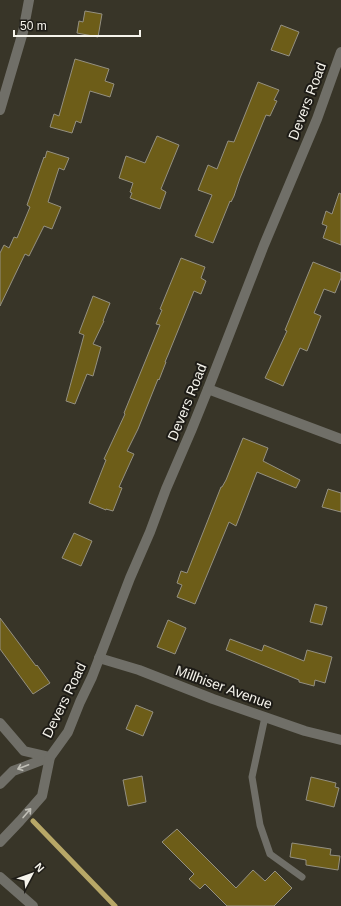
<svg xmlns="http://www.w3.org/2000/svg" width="341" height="906" font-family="Helvetica,sans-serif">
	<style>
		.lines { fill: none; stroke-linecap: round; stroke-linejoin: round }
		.stream { stroke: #b8a867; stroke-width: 5 }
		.building { fill: #6d5d18; stroke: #949081 }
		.service { stroke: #706f68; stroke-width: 7 }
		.minor { stroke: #706f68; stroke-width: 10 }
		.oneway { stroke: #c0bfb7 }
		.labels { text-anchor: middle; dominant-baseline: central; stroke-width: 4; stroke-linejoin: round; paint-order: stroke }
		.street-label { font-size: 14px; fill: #f6f4ec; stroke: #1e1c17 }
	</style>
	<rect width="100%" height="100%" fill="#383528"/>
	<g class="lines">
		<!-- stream -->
		<polyline class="stream" points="33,821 115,906"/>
	</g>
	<!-- building -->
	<g class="building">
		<polygon points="85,11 102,14 98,37 77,33 79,21 83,22"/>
		<polygon points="281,25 299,32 289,56 271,50"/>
		<polygon points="75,59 109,69 105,81 114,84 110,97 90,91 81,123 76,121 72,133 50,127 54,114 59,116"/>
		<polygon points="258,82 279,90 274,100 277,101 270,116 266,115 240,178 234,196 231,202 230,201 213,243 195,236 212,195 198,190 208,165 217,169 228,141 234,142"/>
		<polygon points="157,136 179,145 161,189 166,192 160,209 130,198 132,193 130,192 133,183 119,178 126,156 145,163"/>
		<polygon points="47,151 69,158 64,170 59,168 48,202 61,207 52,229 44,226 29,256 25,254 0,306 0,253 4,245 9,248 14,237 17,238 30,207 27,205 44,157 45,158"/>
		<polygon points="339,193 341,194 341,245 323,238 327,226 322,224 326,211 332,214"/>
		<polygon points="181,258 205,267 201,278 206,281 201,294 194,291 168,355 165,362 166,362 159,380 158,379 138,429 127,451 134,454 119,487 122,488 113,511 106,509 106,510 89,503 106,460 104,459 125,414 124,413 160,325 156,324 162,310 160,309"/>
		<polygon points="313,262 341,273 341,278 335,293 324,289 314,313 321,316 307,351 300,348 283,386 265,378 287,331 285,330"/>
		<polygon points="93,296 110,303 103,321 104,321 93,344 101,347 93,376 87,374 75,404 66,401 84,335 79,333"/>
		<polygon points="243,438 268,448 263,461 300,480 296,488 257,472 236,526 229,522 195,604 177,597 182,585 177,583 181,571 187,573 221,487 222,487 226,480"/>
		<polygon points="328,489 341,493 341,512 322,507"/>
		<polygon points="74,533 92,541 81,566 62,558"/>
		<polygon points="315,604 327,607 322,625 310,622"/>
		<polygon points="0,618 36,666 37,665 50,683 33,694 0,649"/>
		<polygon points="168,620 186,628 175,654 157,647"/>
		<polygon points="230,639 262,651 264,645 304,661 307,650 332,657 325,683 315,680 314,686 299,682 299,680 226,650"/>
		<polygon points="136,705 153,712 143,736 126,729"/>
		<polygon points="142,776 146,802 128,806 123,780"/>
		<polygon points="311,777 336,783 335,787 339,788 334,807 306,800"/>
		<polygon points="177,829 236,888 253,870 265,881 275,871 292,888 274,906 227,906 205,884 200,889 189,879 194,874 162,842"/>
		<polygon points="292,843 331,849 330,855 340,856 338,870 306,865 306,860 290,857"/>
	</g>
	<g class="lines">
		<!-- service -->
		<polyline class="service" points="265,717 252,777 260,825 270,854 302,877"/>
		<!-- minor -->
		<g class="minor">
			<polyline points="0,110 23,32 29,0"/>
			<polyline points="208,389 341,439"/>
			<polyline points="99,658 139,670 213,699 305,731 341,740"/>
			<polyline points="0,723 24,751 50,757"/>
			<polyline points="0,784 13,771 50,757"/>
			<polyline points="0,842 20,821 42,796 50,757 68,732 80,702 92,677 130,578 150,532 166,489 191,431 208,389 264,245 317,119 341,52"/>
			<polyline points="0,877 33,906"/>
		</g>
	</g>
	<!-- one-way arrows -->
	<defs><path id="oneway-shaft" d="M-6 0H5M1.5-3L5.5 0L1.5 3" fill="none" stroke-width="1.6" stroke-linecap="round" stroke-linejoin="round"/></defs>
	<g class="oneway">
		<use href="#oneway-shaft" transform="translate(23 767) rotate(159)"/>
		<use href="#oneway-shaft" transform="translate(27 813) rotate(-49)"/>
	</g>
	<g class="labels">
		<!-- street labels -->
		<g class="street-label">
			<text transform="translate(307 101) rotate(-69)">Devers Road</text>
			<text transform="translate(187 402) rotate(-68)">Devers Road</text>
			<text transform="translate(224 687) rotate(20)">Millhiser Avenue</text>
			<text transform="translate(64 700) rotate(-64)">Devers Road</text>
		</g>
	</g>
	<!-- north arrow -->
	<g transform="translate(32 874) rotate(49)" stroke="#1e1c17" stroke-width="3" paint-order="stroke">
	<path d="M0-3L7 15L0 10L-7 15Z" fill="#f6f4ec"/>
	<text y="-6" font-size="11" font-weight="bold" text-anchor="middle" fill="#f6f4ec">N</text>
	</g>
	<!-- scale -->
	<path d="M14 30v6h126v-6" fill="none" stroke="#f6f4ec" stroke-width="2"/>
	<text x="20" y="30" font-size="12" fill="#f6f4ec" stroke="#1e1c17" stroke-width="3" paint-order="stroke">50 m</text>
</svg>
